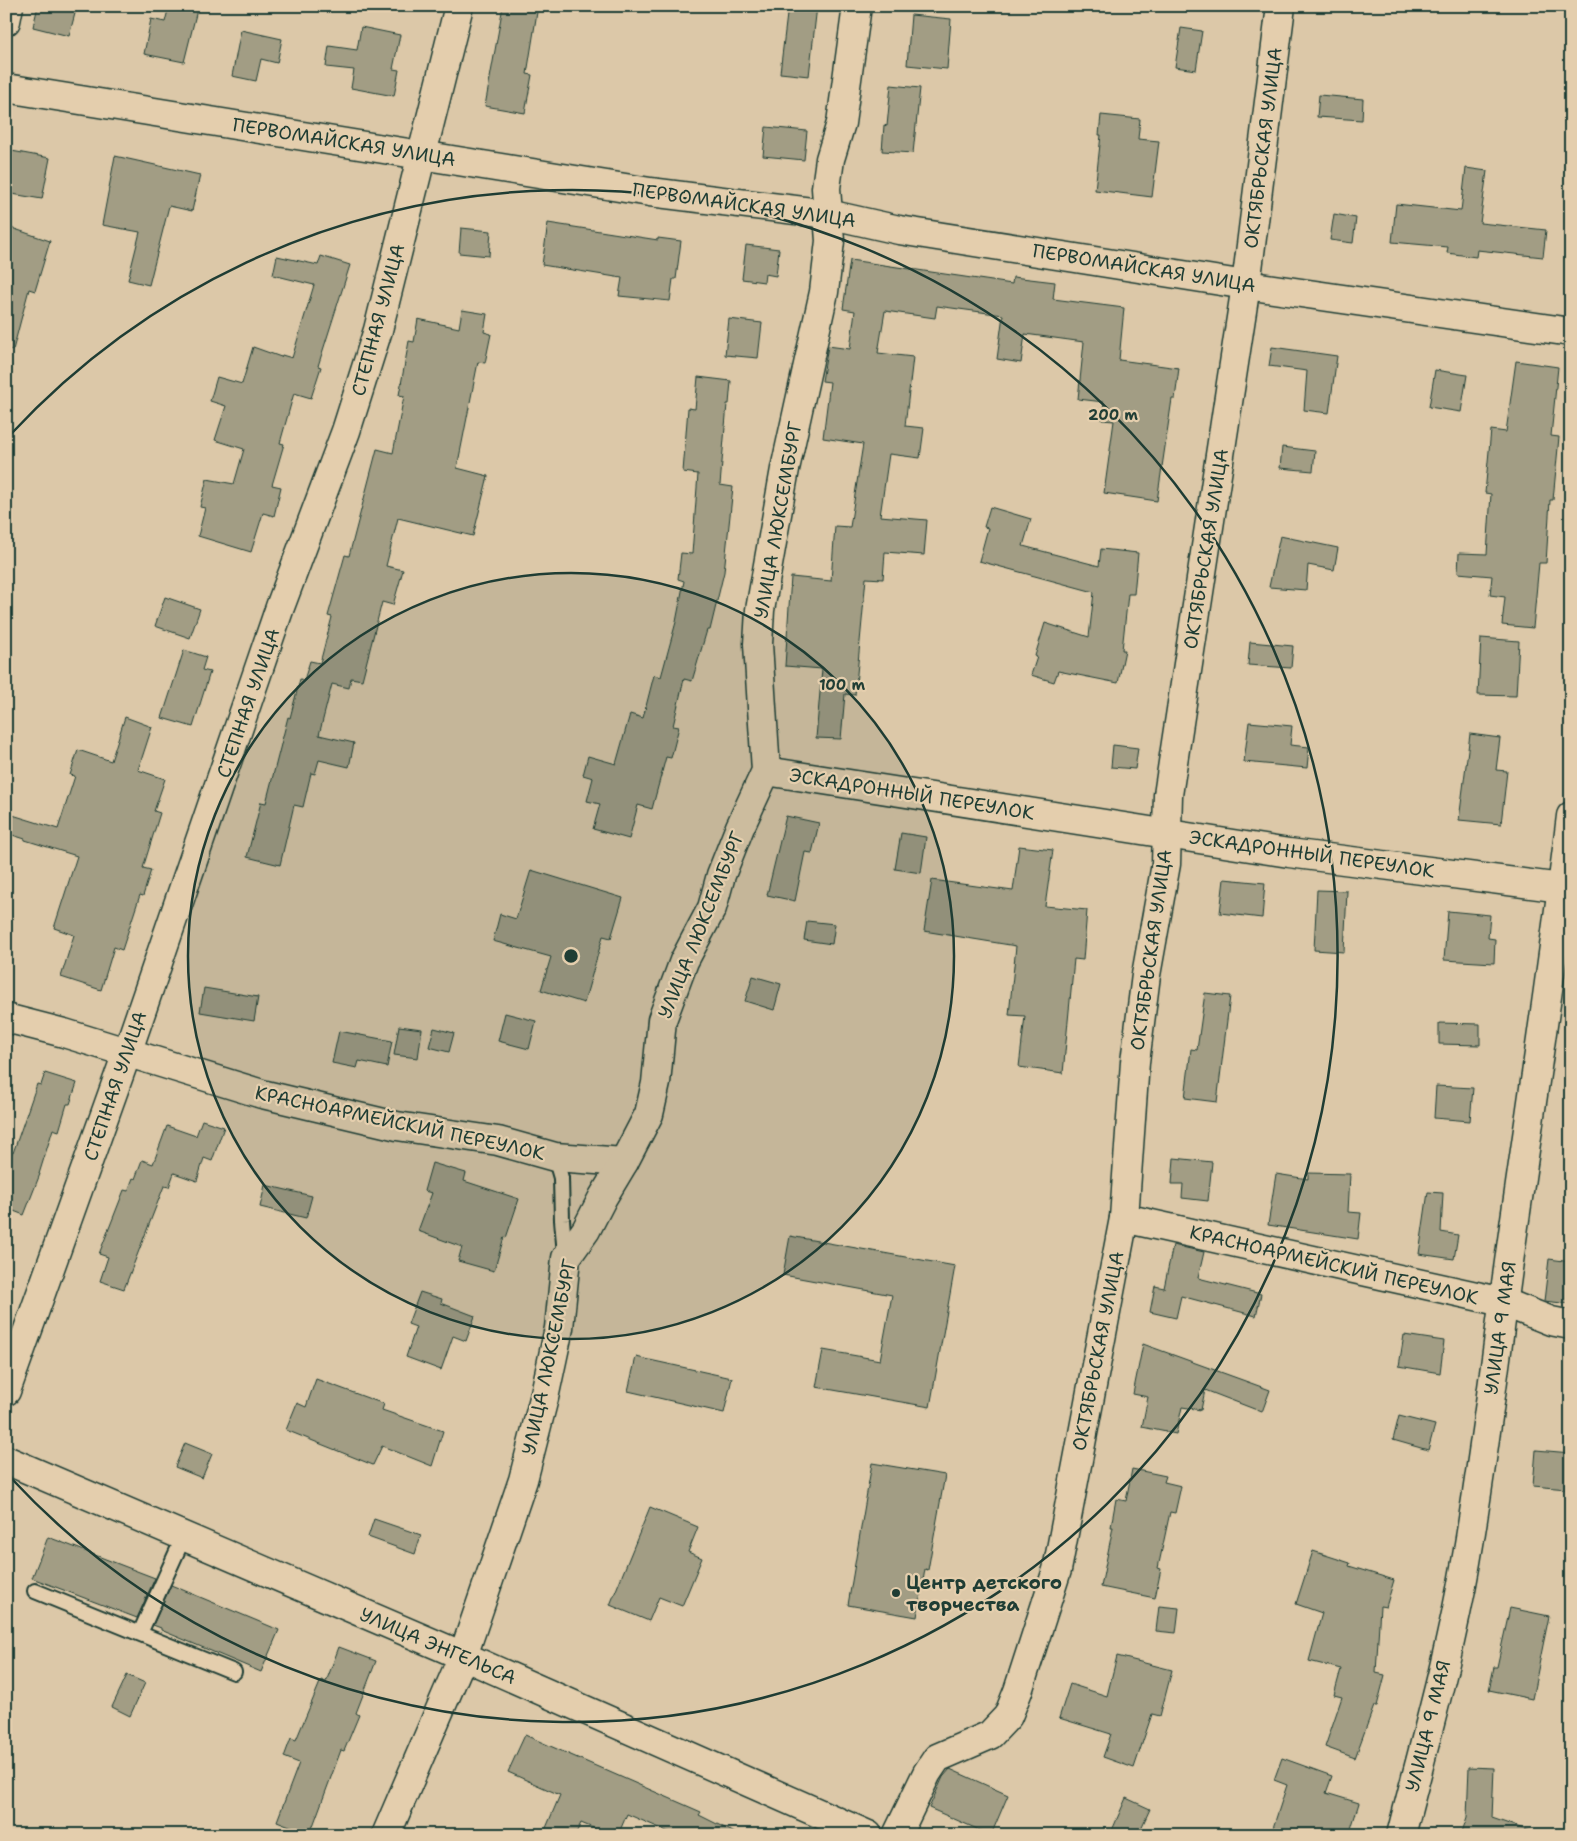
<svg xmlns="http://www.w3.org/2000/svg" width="1577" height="1841" font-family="'Shantell Sans',sans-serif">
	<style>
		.building { fill: #a29d84; stroke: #1f3d34 }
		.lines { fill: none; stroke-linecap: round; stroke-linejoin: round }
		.lane-casing { stroke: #1f3d34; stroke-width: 18 }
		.street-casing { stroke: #1f3d34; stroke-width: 31 }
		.secondary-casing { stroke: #1f3d34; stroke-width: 31 }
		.lane { stroke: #e4cead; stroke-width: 14 }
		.street { stroke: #e4cead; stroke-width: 28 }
		.secondary { stroke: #e4cead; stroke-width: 28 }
		.ring { fill: none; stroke: #1f3d34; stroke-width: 2.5 }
		.poi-dot { fill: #1f3d34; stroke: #e4cead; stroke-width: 2 }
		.labels { text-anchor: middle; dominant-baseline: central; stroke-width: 4.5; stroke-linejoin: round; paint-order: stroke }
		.street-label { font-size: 19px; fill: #1f3d34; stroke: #e4cead }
		.poi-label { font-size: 19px; font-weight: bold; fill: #1f3d34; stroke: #e4cead; text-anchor: start }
		.centre { fill: #1f3d34; stroke: #e4cead; stroke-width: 2.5 }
		.ring-label { font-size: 15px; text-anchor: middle; font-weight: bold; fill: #1f3d34; stroke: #e4cead; stroke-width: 4.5; stroke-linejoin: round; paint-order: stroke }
	</style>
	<rect width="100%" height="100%" fill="#dcc8a8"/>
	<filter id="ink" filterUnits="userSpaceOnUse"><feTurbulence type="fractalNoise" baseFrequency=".02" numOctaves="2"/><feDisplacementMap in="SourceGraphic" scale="10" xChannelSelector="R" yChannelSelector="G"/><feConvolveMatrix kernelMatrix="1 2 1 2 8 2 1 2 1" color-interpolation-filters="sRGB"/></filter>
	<g filter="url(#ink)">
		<!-- building -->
		<g class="building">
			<polygon points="38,6 77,6 69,36 33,27"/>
			<polygon points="169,6 198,6 184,62 144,54 151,19 165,22"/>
			<polygon points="503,6 538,6 527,74 532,75 525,113 485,106"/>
			<polygon points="788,6 817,6 809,76 780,73"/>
			<polygon points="911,15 951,19 947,69 907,65"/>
			<polygon points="361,27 400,35 393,69 399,70 394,96 351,88 354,70 326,67 329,46 357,50"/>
			<polygon points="1181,28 1202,31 1196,70 1175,67"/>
			<polygon points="241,30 282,39 277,63 261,59 256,81 232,76"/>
			<polygon points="891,85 920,88 913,153 882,151 884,125 887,126"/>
			<polygon points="1319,95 1363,99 1362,120 1317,117"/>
			<polygon points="1101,115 1140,119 1138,139 1159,141 1152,197 1095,190 1101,135 1099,135"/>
			<polygon points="766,127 807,131 804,160 763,156"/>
			<polygon points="6,150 50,158 42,199 6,193"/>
			<polygon points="115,156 200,175 192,211 169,206 149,285 128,280 140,232 102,225"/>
			<polygon points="1466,168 1487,171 1480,223 1546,230 1543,257 1477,250 1476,257 1447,253 1448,247 1392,242 1396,204 1461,211"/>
			<polygon points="1334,214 1356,218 1353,243 1330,240"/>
			<polygon points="548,223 658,240 658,238 681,241 676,279 673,279 670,301 619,296 622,278 542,265"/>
			<polygon points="6,226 50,241 35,291 29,289 13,350 6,349"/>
			<polygon points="461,228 491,231 489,256 459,253"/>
			<polygon points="746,245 779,249 776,276 765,274 764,282 742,279"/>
			<polygon points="277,256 318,265 321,256 350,265 318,366 321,367 311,398 294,393 280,443 284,444 272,485 281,487 274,516 263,513 251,552 198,536 205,508 200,507 207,479 234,484 244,449 215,440 226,406 210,401 217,377 242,384 253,347 281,357 282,355 292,358 314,285 273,275"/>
			<polygon points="850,260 1012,284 1013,277 1055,282 1053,299 1124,308 1119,360 1179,368 1175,399 1172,399 1157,501 1104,493 1114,421 1102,420 1104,402 1078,399 1084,342 1025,334 1021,363 997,359 1003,315 937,306 935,318 885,311 878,353 913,357 905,426 924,428 920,458 889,454 880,516 927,520 924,555 885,552 883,579 866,578 855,695 845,694 841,739 816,738 822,669 785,666 791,577 831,581 835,526 850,527 863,444 823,438 830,382 822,381 828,346 850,349 855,311 843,309"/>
			<polygon points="462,310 487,314 484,332 491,334 485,363 478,362 457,468 488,476 473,536 398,518 386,566 403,570 393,605 382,602 362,680 351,678 349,688 332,684 319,735 354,743 349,767 319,760 315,774 311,773 303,807 294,805 280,865 247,857 261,802 266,803 288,717 290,718 300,679 304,680 310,661 320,663 332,617 328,616 345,555 349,556 377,449 393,453 404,396 399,395 409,341 414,342 418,319 459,328"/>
			<polygon points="729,319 762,323 758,358 725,355"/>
			<polygon points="1272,347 1337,356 1329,413 1304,410 1307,371 1269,366"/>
			<polygon points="1516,361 1558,367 1551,436 1559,437 1553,500 1550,500 1546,563 1539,563 1533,628 1502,625 1505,597 1490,595 1492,576 1458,573 1459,553 1487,554 1491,494 1485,493 1491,430 1506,432"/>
			<polygon points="1435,370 1467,375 1461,412 1429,407"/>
			<polygon points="698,377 731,381 729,404 727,404 720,485 733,487 724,572 710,630 707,630 692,681 684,679 673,726 679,727 671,758 666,757 652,809 638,805 629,839 593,829 600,804 587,801 593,778 583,775 588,756 616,764 630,714 643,718 654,675 661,677 676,622 684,581 678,579 681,553 692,554 698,474 683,472 688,408 695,409"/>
			<polygon points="1282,447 1315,451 1313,471 1280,468"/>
			<polygon points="990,507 1031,519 1023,546 1099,566 1101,549 1138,553 1134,594 1128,594 1122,650 1125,650 1118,683 1058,671 1054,682 1031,675 1037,657 1035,656 1045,623 1089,637 1094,592 979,561 988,528 984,527"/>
			<polygon points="1280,536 1338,548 1334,570 1308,565 1306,590 1269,587"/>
			<polygon points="165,597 200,609 190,638 155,626"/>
			<polygon points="1481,638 1519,641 1516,696 1478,695"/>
			<polygon points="1250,642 1293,646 1291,668 1248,665"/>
			<polygon points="184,650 206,657 202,670 210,672 193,727 162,718"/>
			<polygon points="125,717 152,727 138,770 165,779 154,811 160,813 143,868 151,870 143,896 140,895 122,950 114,947 101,990 61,977 74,935 54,928 77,856 25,840 25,839 6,833 6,813 58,829 75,776 70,775 78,750 111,761"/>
			<polygon points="1249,722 1292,726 1290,745 1309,747 1307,768 1244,762"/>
			<polygon points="1470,734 1500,738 1496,770 1507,771 1501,824 1459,820"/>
			<polygon points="1113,745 1138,748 1135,769 1111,767"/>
			<polygon points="786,816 819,823 812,853 805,852 795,901 767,895"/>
			<polygon points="901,833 926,837 921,873 895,869"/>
			<polygon points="1019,846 1053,850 1045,906 1087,910 1083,960 1074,959 1063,1073 1019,1067 1025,1016 1009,1015 1016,946 924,931 932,880 1013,891"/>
			<polygon points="531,870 623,898 611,938 603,936 584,1003 541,990 551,957 493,941 500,914 516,919"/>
			<polygon points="1224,879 1265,883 1262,918 1220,913"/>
			<polygon points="1317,890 1347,891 1344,952 1314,950"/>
			<polygon points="1448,911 1490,915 1488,938 1495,939 1494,963 1444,960"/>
			<polygon points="807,921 835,924 832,944 804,940"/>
			<polygon points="753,976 781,984 774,1010 745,1001"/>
			<polygon points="204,988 258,997 254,1021 200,1012"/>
			<polygon points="1205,993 1230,996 1217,1102 1185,1098 1191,1049 1197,1050"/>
			<polygon points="505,1013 536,1021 529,1049 498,1041"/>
			<polygon points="1439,1023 1480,1024 1480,1045 1439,1044"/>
			<polygon points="399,1026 422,1029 418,1058 394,1055"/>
			<polygon points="434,1028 454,1033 449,1052 429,1047"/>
			<polygon points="339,1031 392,1041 387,1067 359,1061 357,1068 332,1063"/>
			<polygon points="45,1073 77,1083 70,1104 67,1104 59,1131 53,1129 39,1174 40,1174 24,1215 6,1208 6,1150 13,1153 37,1084 41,1085"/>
			<polygon points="1436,1086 1473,1088 1470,1121 1434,1118"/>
			<polygon points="202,1120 224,1127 212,1161 204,1158 197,1181 174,1173 169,1187 164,1186 124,1289 100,1281 108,1257 99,1254 124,1190 128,1191 133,1178 135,1179 142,1160 153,1164 167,1126 196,1136"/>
			<polygon points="1174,1158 1212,1162 1208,1201 1182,1198 1183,1184 1172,1184"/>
			<polygon points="432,1163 466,1173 464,1181 519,1199 506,1238 504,1237 494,1271 458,1261 462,1247 418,1231 432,1193 424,1191"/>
			<polygon points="1308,1173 1350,1174 1348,1212 1361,1213 1358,1239 1268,1225 1276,1174 1308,1179"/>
			<polygon points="265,1185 312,1196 306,1218 260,1207"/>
			<polygon points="1428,1192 1443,1193 1441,1232 1458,1235 1454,1259 1419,1254"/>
			<polygon points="790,1236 955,1266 930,1407 816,1387 823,1350 880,1360 892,1295 783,1275"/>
			<polygon points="1173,1245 1204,1252 1198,1278 1261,1294 1256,1316 1181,1296 1176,1318 1150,1312 1155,1286 1164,1288"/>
			<polygon points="1549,1259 1571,1262 1571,1304 1544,1301"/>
			<polygon points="420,1292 442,1299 441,1303 475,1316 466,1341 453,1336 441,1370 406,1357 416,1327 408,1324"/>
			<polygon points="1404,1335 1444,1341 1440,1373 1399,1366"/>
			<polygon points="1143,1344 1270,1390 1262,1412 1205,1390 1201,1410 1182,1407 1176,1434 1142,1427 1148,1397 1133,1394"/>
			<polygon points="636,1357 732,1378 724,1413 628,1391"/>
			<polygon points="316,1379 384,1404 382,1410 443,1431 432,1466 382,1446 373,1465 286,1430 297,1403 306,1407"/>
			<polygon points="1399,1416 1435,1425 1428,1450 1393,1440"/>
			<polygon points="185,1443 212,1454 202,1478 175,1467"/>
			<polygon points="1536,1450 1571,1453 1571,1484 1567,1484 1567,1489 1533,1486"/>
			<polygon points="872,1463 945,1475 928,1570 925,1569 917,1617 848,1605"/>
			<polygon points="1132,1469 1166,1476 1164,1482 1181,1486 1175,1513 1170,1512 1158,1568 1161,1569 1155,1598 1101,1587 1113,1527 1111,1527 1116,1499 1126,1501"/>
			<polygon points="650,1507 698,1527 688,1552 702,1558 682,1606 659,1597 649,1621 610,1605"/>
			<polygon points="374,1519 421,1535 415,1554 368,1537"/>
			<polygon points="48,1537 155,1578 137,1618 32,1578"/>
			<polygon points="1313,1551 1350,1563 1349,1566 1394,1580 1386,1607 1380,1606 1376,1673 1385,1675 1377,1706 1374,1706 1355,1758 1325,1747 1342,1697 1334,1695 1341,1669 1309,1661 1322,1613 1296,1604"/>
			<polygon points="171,1585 279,1630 261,1672 161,1630 161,1628 153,1625"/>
			<polygon points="1159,1606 1179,1608 1176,1633 1156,1631"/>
			<polygon points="1510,1608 1549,1616 1532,1699 1489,1690 1494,1667 1497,1667"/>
			<polygon points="339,1647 376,1661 356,1713 359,1715 344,1751 341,1750 310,1834 277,1821 299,1763 284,1757 291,1738 296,1740 321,1680 326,1682"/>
			<polygon points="1117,1656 1172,1670 1160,1716 1152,1714 1134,1768 1103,1757 1111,1734 1059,1718 1070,1684 1107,1696"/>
			<polygon points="127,1675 145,1683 130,1716 112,1707"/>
			<polygon points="525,1735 701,1812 699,1815 739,1835 676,1835 627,1814 618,1835 610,1835 581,1823 575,1835 543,1835 560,1795 508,1772"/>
			<polygon points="1282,1758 1332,1776 1326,1793 1359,1803 1349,1835 1284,1835 1272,1831 1287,1785 1274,1780"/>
			<polygon points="1469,1767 1494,1768 1492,1818 1532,1832 1532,1835 1461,1835 1467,1817"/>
			<polygon points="950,1769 1008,1795 991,1835 929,1808 943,1777"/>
			<polygon points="1126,1798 1150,1809 1138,1835 1110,1835"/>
		</g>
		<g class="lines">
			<defs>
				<g id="lane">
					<polyline points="555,1157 561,1178 562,1220 565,1255"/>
					<polyline points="35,1591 234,1672"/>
					<polyline points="140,1633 184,1536"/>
				</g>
				<g id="street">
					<polyline points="6,21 9,6"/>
					<polyline points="6,88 650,192 828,214 899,230 1246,285 1571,332"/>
					<polyline points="766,771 1289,853 1562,888"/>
					<polyline points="6,1018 64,1033 262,1094 397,1126 498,1141 555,1157 624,1162"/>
					<polyline points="1124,1218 1503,1302 1551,1321 1571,1325"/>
					<polyline points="6,1391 127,1053 280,607 346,431 378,330 459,6"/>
					<polyline points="386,1835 463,1656 523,1480 544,1398 559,1328 566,1258 586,1230 603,1197 624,1162 649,1114 656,1083 662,1020 684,961 712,908 721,875 740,827 766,771 758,644 760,610 785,469 824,292 830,241 826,188 830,159 841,123 857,6"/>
					<polyline points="897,1835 927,1773 937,1758 990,1735 1008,1716 1018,1691 1057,1570 1124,1218 1135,1062 1146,975 1166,864 1168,795 1246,285 1281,6"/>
				</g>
				<g id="secondary">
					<polyline points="6,1460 463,1656 868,1835"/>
					<path d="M1401,1835C1424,1745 1450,1654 1466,1562C1486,1446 1499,1329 1516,1212C1535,1080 1555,949 1571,816"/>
				</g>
			</defs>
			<!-- lane casing -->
			<use href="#lane" class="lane-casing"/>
			<!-- street casing -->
			<use href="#street" class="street-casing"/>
			<!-- secondary casing -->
			<use href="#secondary" class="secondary-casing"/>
			<!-- lane -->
			<use href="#lane" class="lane"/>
			<!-- street -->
			<use href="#street" class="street"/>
			<!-- secondary -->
			<use href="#secondary" class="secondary"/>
		</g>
	</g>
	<!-- distance rings -->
	<circle cx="571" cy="956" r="383" fill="#1f3d34" fill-opacity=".12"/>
	<g class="ring">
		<circle cx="571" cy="956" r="383"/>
		<path d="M11 434A766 766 0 1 1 11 1478"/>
	</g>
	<!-- markers -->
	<circle class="poi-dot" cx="896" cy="1593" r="5"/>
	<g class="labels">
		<!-- street labels -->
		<g class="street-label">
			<text transform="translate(344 142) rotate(9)">ПЕРВОМАЙСКАЯ УЛИЦА</text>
			<text transform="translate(1263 148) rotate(-83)">ОКТЯБРЬСКАЯ УЛИЦА</text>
			<text transform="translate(744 205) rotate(8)">ПЕРВОМАЙСКАЯ УЛИЦА</text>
			<text transform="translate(1144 268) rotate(9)">ПЕРВОМАЙСКАЯ УЛИЦА</text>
			<text transform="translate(378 320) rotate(-75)">СТЕПНАЯ УЛИЦА</text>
			<text transform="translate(778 520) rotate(-80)">УЛИЦА ЛЮКСЕМБУРГ</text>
			<text transform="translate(1206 549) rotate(-81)">ОКТЯБРЬСКАЯ УЛИЦА</text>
			<text transform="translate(248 703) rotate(-71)">СТЕПНАЯ УЛИЦА</text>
			<text transform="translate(912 794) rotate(9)">ЭСКАДРОННЫЙ ПЕРЕУЛОК</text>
			<text transform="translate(1312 854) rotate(8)">ЭСКАДРОННЫЙ ПЕРЕУЛОК</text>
			<text transform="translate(701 925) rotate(-68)">УЛИЦА ЛЮКСЕМБУРГ</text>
			<text transform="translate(1151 950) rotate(-82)">ОКТЯБРЬСКАЯ УЛИЦА</text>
			<text transform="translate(115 1086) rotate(-71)">СТЕПНАЯ УЛИЦА</text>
			<text transform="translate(400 1123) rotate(12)">КРАСНОАРМЕЙСКИЙ ПЕРЕУЛОК</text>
			<text transform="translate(1334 1265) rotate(13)">КРАСНОАРМЕЙСКИЙ ПЕРЕУЛОК</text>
			<text transform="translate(1500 1328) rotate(-82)">УЛИЦА 9 МАЯ</text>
			<text transform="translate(1098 1351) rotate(-79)">ОКТЯБРЬСКАЯ УЛИЦА</text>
			<text transform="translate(549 1357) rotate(-78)">УЛИЦА ЛЮКСЕМБУРГ</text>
			<text transform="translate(438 1646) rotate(23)">УЛИЦА ЭНГЕЛЬСА</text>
			<text transform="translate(1428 1726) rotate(-76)">УЛИЦА 9 МАЯ</text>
		</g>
		<!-- poi labels -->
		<g class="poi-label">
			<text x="906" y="1582">Центр детского<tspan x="906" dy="22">творчества</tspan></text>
		</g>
	</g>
	<circle cx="571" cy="956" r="8" class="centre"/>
	<g class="ring-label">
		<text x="1113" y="420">200 m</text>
		<text x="842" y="690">100 m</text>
	</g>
	<!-- margin -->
	<rect width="1577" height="1841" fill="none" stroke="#e4cead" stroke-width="25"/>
	<rect x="12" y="12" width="1552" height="1816" fill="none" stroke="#1f3d34" stroke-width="2" filter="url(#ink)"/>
</svg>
